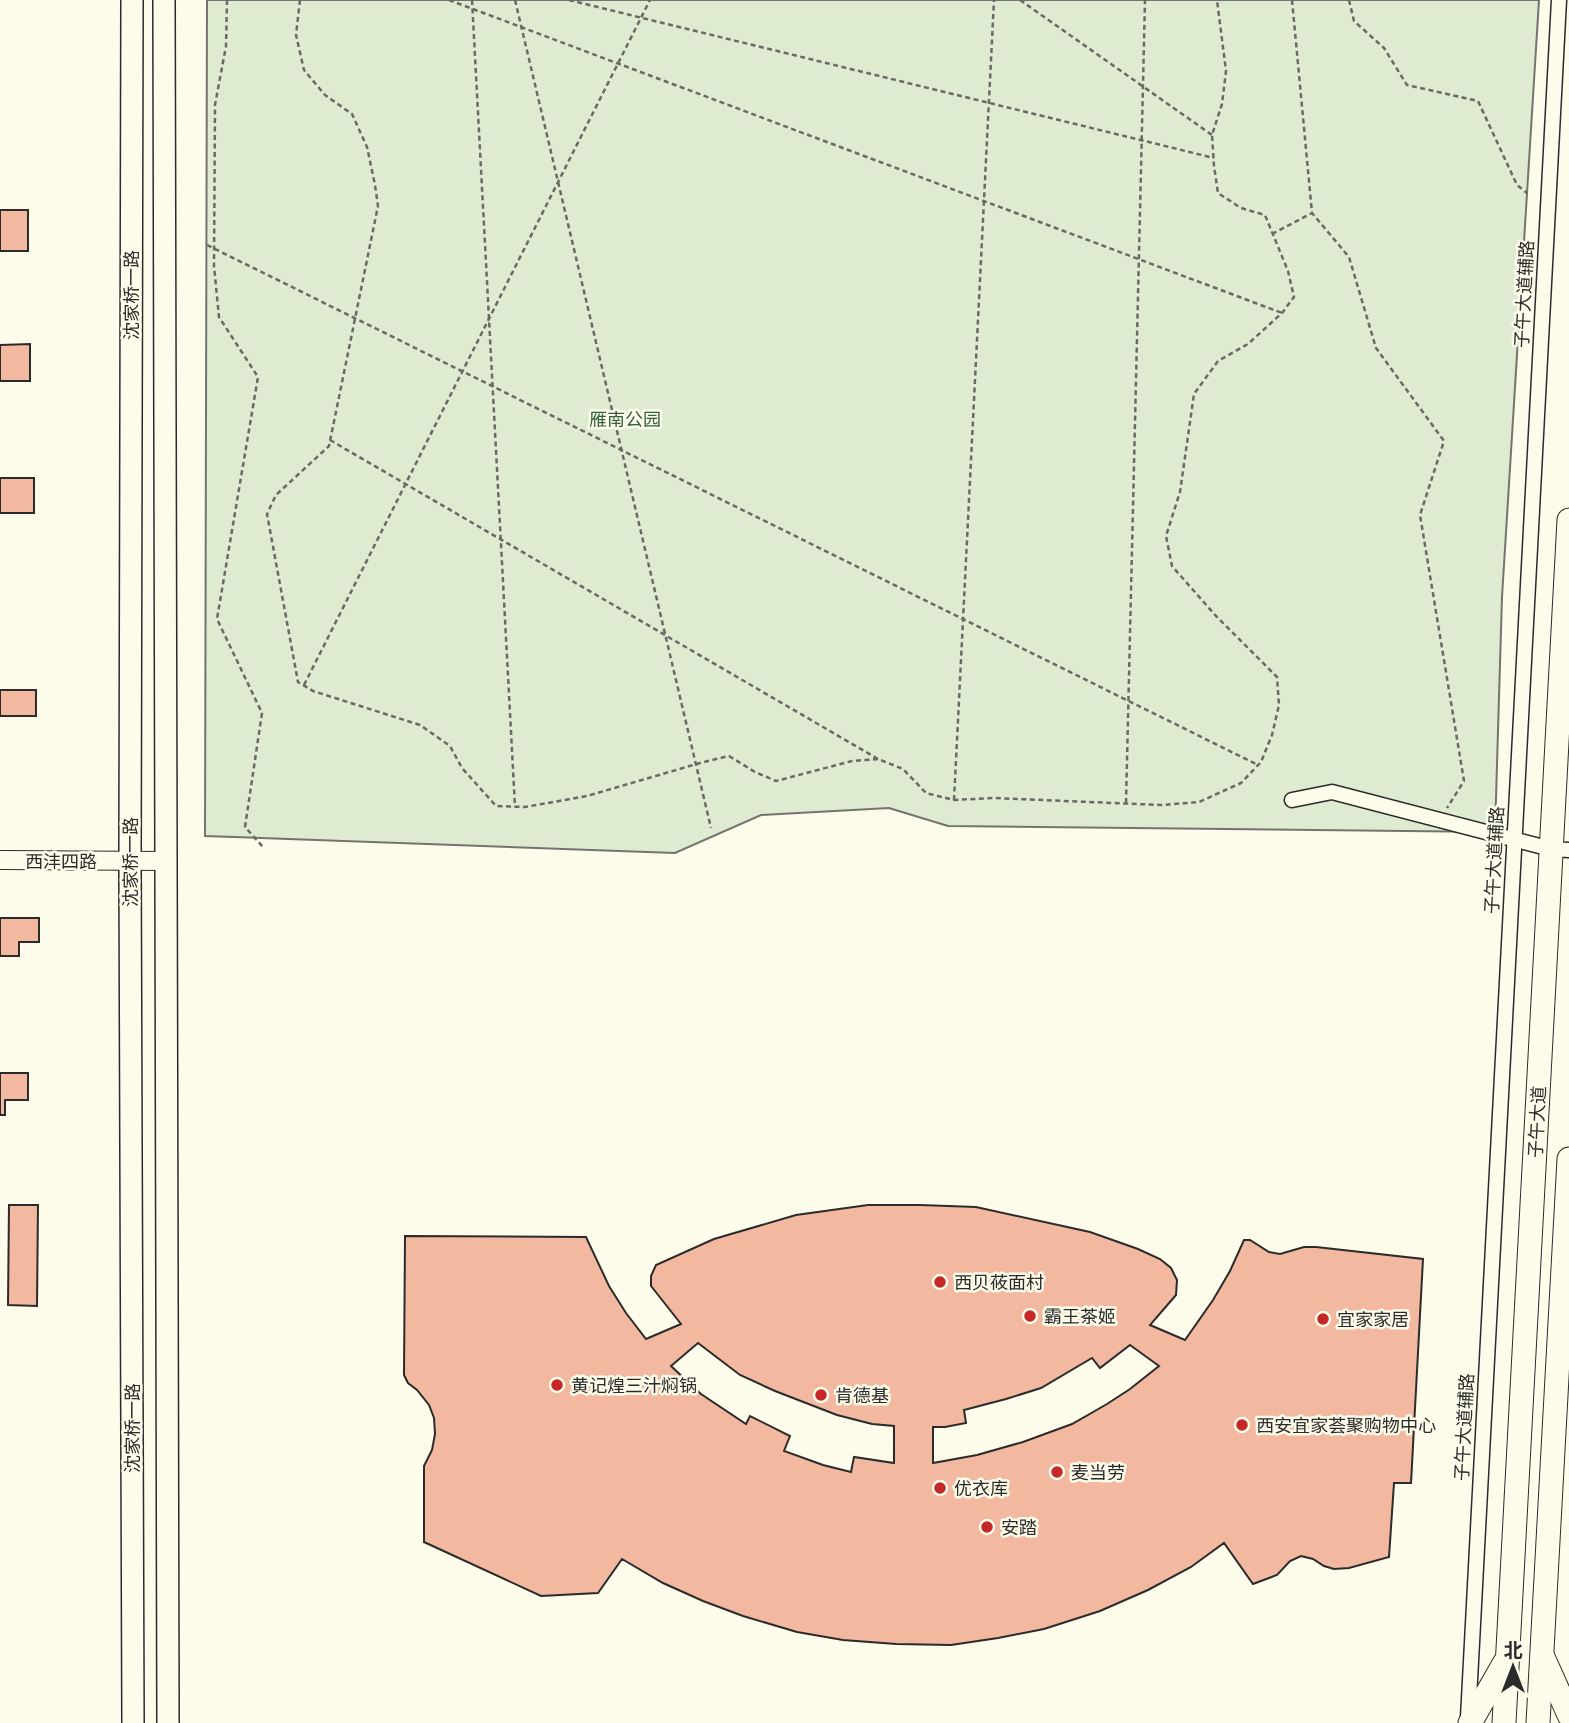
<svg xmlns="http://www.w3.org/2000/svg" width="1569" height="1723" font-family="'PT Sans Narrow','Noto Sans SC',sans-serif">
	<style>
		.green { fill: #deebd1; stroke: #74746e; stroke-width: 2 }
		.building { fill: #f2b8a0; stroke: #2b2b2b; stroke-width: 2; fill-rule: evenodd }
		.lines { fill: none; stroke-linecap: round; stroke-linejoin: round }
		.minor-casing { stroke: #2b2b2b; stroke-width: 17 }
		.tertiary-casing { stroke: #2b2b2b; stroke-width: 20 }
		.secondary-casing { stroke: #2b2b2b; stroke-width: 24 }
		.primary-casing { stroke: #2b2b2b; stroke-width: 25 }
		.path { stroke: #6a6964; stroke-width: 2.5; stroke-dasharray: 5 3.5; stroke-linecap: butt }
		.minor { stroke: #fdfbea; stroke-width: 14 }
		.tertiary { stroke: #fdfbea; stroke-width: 18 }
		.secondary { stroke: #fdfbea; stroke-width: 21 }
		.primary { stroke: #fdfbea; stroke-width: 23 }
		.path-bridge { stroke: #6a6964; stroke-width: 2.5; stroke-dasharray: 5 3.5; stroke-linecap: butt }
		.poi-dot { fill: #c62828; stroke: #fdfbea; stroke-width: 2.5 }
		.labels { text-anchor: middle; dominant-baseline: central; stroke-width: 5; stroke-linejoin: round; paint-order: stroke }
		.street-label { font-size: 18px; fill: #2b2b2b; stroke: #fdfbea }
		.park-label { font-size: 18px; fill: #34623c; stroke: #fdfbea }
		.poi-label { font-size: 18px; fill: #2b2b2b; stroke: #fdfbea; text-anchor: start }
	</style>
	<rect width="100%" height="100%" fill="#fdfbea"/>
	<!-- green -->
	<polygon class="green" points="207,0 1539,0 1502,597 1495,832 948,826 889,808 761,815 675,853 205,836"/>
	<!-- building -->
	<g class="building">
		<rect x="0" y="210" width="28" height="41"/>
		<polygon points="30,344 30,381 0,381 0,345"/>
		<rect x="0" y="478" width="34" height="35"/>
		<rect x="0" y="690" width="36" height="26"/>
		<polygon points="0,918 39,918 39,942 19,942 19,956 0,956"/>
		<polygon points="0,1073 28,1073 28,1100 5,1100 5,1115 0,1115"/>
		<polygon points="9,1205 38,1205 37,1306 8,1305"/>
		<path d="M868,1205H920L976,1207L1090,1232L1138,1249L1160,1259L1171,1268L1177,1280L1176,1295L1150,1325L1185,1340L1213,1300L1230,1271L1244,1240H1250L1269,1252L1280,1254L1304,1247H1316L1423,1259L1411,1483H1394L1389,1557L1349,1568L1334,1569L1324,1566L1313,1559L1301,1556L1290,1561L1277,1575L1253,1584L1224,1543L1191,1567L1148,1590L1100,1611L1044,1629L998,1638L951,1645L896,1644L843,1640L797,1632L743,1616L703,1601L663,1583L622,1559L598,1593L541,1596L424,1542V1466L432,1450L435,1434L434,1418L429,1405L417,1390L408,1383L404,1375L405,1236L586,1237L609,1286L626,1313L646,1339L681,1324L651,1286V1276L656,1265L714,1239L796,1215ZM698,1343L740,1375L775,1391L837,1415L872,1424L894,1426V1463L854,1457L851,1472L823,1465L784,1451L790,1436L750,1416L746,1424L701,1394L671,1366ZM1130,1345L1159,1366L1130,1389L1107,1404L1072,1424L1023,1442L977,1455L933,1463V1427H945L966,1423L964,1410L1006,1399L1041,1388L1092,1358L1100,1368Z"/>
	</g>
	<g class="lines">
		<defs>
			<g id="minor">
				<polyline points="1292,800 1332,792 1551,849 1569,850"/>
				<polyline points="1468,1718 1559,0"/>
			</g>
			<polyline id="tertiary" points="0,860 165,861"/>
			<g id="secondary">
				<polyline points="132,0 130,861 133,1723"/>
				<polyline points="164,0 168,1723"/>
			</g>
			<g id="primary">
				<polyline points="1543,1657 1569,1715"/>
				<polyline points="1470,1723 1505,1662"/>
				<polyline points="1504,1723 1569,520"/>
				<polyline points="1538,1723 1569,1159"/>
			</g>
		</defs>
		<!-- minor casing -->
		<use href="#minor" class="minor-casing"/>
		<!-- tertiary casing -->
		<use href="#tertiary" class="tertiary-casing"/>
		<!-- secondary casing -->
		<use href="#secondary" class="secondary-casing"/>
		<!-- primary casing -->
		<use href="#primary" class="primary-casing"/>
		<!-- path -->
		<g class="path">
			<polyline points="300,0 296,35 304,70 325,95 352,114 367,147 375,185 378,206 329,446 276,495 267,514 298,682 313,691 420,725 450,746 462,768 496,806 525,807 587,796 700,763 729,756 755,772 776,781 852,761 878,759 903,769 926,793 954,800 994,798 1161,805 1199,802 1241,783 1261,762 1272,735 1279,705 1277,677 1216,616 1172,566 1166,536 1180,492 1194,394 1218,361 1248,344 1282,313 1294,297 1288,271 1265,215 1241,208 1218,193 1214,166 1212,135 1222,104 1226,71 1217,0"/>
			<polyline points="449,0 1282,313"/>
			<polyline points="472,0 515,807"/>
			<polyline points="515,0 711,828"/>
			<polyline points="569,0 1214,158"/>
			<polyline points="1020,0 1212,135"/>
			<polyline points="1292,0 1312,213 1349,257 1376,348 1444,441 1420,515 1464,781 1447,808"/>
			<polyline points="1349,0 1354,21 1384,48 1407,85 1478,101 1517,185 1527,193"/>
			<polyline points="1272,234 1312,213"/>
			<polyline points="207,245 1258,765"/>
			<polyline points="330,440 878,759"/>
			<polyline points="304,685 650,0"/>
			<polyline points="954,800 994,0"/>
			<polyline points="1126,803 1145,0"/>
		</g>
		<!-- minor -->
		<use href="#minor" class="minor"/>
		<!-- tertiary -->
		<use href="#tertiary" class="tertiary"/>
		<!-- secondary -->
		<use href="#secondary" class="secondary"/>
		<!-- primary -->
		<use href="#primary" class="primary"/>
		<!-- path-bridge -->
		<polyline class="path-bridge" points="227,0 226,46 215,105 214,266 219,317 258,377 217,619 262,713 245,827 263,847"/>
	</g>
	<!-- markers -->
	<g class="poi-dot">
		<circle cx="940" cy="1282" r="7"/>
		<circle cx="1030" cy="1316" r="7"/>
		<circle cx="1323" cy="1319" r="7"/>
		<circle cx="557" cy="1385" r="7"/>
		<circle cx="821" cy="1395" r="7"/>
		<circle cx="1242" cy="1425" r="7"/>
		<circle cx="1057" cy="1472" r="7"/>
		<circle cx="940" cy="1488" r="7"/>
		<circle cx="987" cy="1527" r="7"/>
	</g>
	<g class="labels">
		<!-- street labels -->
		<g class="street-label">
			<text transform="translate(1524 294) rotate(-87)">子午大道辅路</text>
			<text transform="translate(131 295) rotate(-90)">沈家桥一路</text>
			<text transform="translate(1494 860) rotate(-87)">子午大道辅路</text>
			<text x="61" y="861">西沣四路</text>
			<text transform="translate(130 862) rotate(-90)">沈家桥一路</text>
			<text transform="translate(1537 1122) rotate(-87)">子午大道</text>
			<text transform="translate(1464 1427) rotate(-87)">子午大道辅路</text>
			<text transform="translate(132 1428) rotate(-90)">沈家桥一路</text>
		</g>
		<!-- park labels -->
		<g class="park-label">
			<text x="625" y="419">雁南公园</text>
		</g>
		<!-- poi labels -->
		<g class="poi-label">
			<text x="954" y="1282">西贝莜面村</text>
			<text x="1044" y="1316">霸王茶姬</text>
			<text x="1337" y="1319">宜家家居</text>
			<text x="571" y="1385">黄记煌三汁焖锅</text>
			<text x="835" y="1395">肯德基</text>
			<text x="1256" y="1425">西安宜家荟聚购物中心</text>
			<text x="1071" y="1472">麦当劳</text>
			<text x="954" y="1488">优衣库</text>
			<text x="1001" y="1527">安踏</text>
		</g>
	</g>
	<!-- north arrow -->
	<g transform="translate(1513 1667)" stroke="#fdfbea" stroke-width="5" paint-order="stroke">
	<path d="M0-5L12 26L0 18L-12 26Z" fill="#2b2b2b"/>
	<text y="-10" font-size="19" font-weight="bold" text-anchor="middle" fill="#2b2b2b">北</text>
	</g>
</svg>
